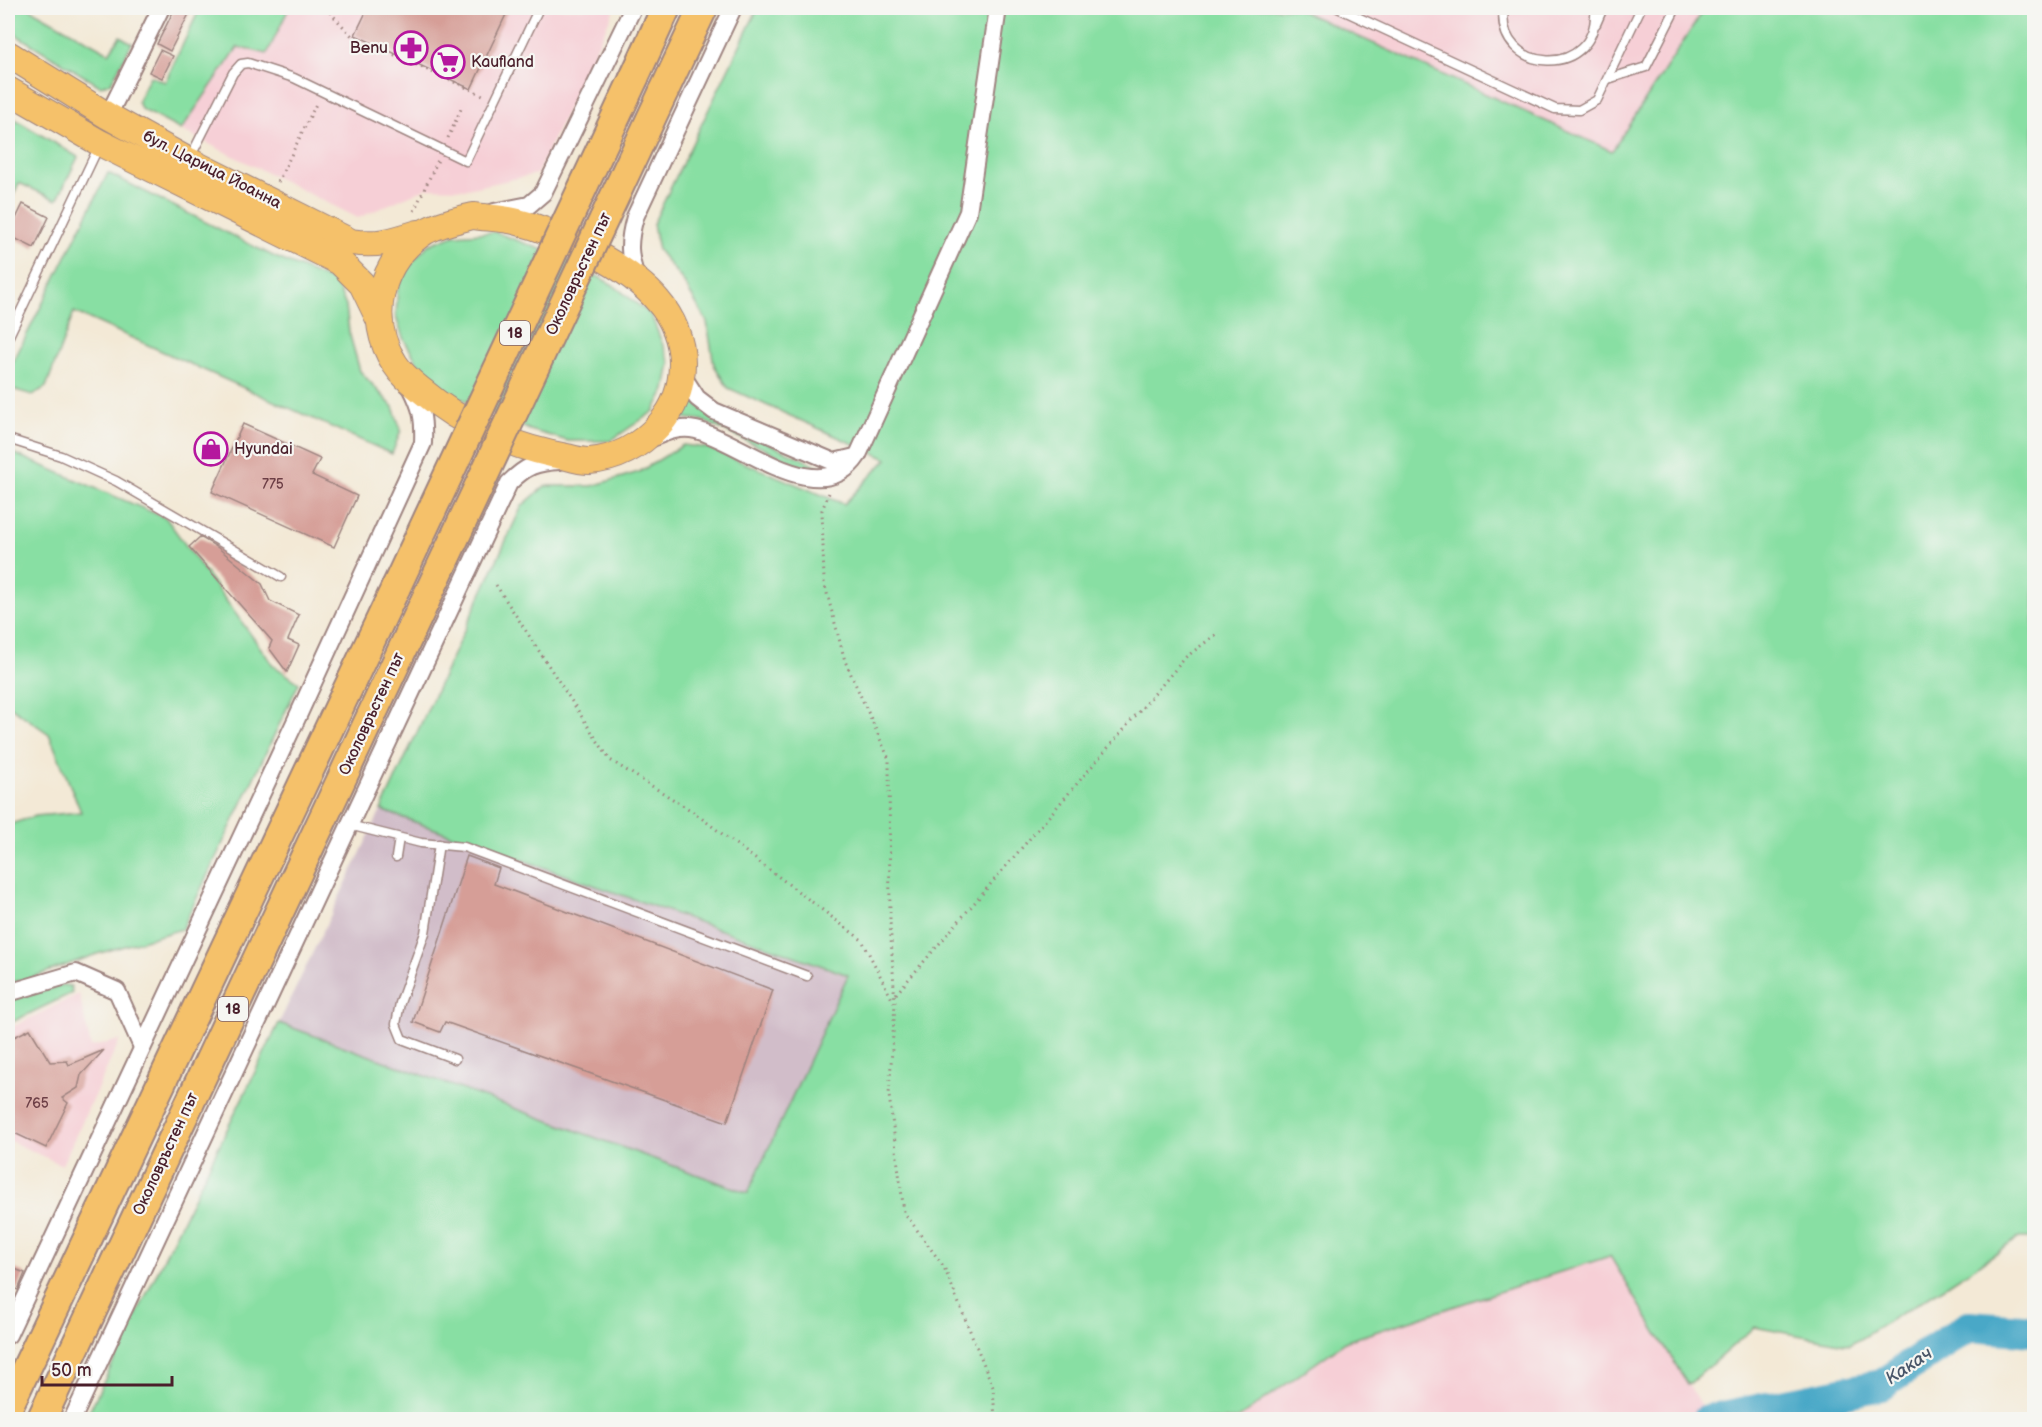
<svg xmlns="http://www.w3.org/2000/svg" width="2042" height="1427" font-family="'Balsamiq Sans',sans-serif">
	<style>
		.built { fill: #f6cfd6 }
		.industrial { fill: #d1bdc9 }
		.green { fill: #88dfa3; stroke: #697f67; stroke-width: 1.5 }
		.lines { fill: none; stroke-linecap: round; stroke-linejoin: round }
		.river { stroke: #48a8c7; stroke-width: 32 }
		.building { fill: #d69e97 }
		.lane-casing { stroke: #9e8480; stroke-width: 11 }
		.street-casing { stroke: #9e8480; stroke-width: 20 }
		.primary-casing { stroke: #9e8480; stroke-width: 28 }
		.highway-casing { stroke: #9e8480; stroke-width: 32 }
		.path { stroke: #9e8480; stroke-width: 3; stroke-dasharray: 1.5 4.5; stroke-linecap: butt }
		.lane { stroke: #fff; stroke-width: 8 }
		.street { stroke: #fff; stroke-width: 16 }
		.primary { stroke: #f5c16b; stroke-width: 26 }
		.highway { stroke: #f5c16b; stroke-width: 28 }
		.highway-bridge-casing { stroke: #9e8480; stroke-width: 32; stroke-linecap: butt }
		.highway-bridge { stroke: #f5c16b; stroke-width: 28 }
		.labels { text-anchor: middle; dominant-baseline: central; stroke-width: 4.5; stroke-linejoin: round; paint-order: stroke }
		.number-label { font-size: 14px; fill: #6d3f46 }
		.shield { fill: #f6f6f2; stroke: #7e6067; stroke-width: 1.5 }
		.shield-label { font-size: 15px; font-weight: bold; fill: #4a1f2b }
		.poi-label { font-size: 16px; fill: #4a1f2b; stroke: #f6f6f2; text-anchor: start }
		.street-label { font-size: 16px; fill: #4a1f2b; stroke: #f6f6f2 }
		.water-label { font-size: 18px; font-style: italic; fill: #495669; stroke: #f6f6f2 }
	</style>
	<rect width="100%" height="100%" fill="#f6f6f2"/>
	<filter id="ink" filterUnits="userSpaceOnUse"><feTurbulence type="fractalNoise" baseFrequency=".0167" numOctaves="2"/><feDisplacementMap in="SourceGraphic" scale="12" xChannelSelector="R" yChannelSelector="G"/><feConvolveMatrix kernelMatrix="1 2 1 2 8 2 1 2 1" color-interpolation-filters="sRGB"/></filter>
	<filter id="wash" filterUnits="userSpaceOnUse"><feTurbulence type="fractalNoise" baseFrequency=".008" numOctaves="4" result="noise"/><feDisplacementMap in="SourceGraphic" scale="24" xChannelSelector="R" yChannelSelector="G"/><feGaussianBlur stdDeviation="1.35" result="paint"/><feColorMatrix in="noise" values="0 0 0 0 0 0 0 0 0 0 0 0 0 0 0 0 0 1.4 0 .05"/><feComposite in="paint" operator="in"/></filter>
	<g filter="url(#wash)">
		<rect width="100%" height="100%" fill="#f3e9d6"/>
		<!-- built -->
		<g class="built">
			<polygon points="289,8 615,8 537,174 467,189 426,188 358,218 181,130 238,46 267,54"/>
			<polygon points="1296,8 1705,8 1612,151"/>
			<polygon points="79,994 91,1047 120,1040 62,1165 8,1140 8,1029"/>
			<polygon points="1611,1256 1704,1410 1697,1420 1237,1420 1347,1341"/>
		</g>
		<!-- industrial -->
		<polygon class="industrial" points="381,810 848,976 748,1193 279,1023"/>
		<!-- green -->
		<g class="green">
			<polygon points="8,8 29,8 109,53 120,36 132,43 111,83 100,86 8,30"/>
			<polygon points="200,8 289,8 267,54 238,47 181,130 141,109 138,101 150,76 165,82"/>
			<polygon points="758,8 1295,8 1612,151 1705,8 2034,8 2034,1238 2019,1238 1946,1286 1850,1345 1754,1327 1688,1385 1610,1256 1347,1341 1237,1419 85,1420 279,1023 748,1193 848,975 381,810 522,506 545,486 592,486 639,472 683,445 708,448 844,504 887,459 728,388 714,365 707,322 683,281 658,250 653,224"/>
			<polygon points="8,115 78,157 57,200 19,183 8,207"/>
			<polygon points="108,173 275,257 335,282 346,306 349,332 360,371 393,407 401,430 392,454 74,312 46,387 33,395 8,388 8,372"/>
			<polygon points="495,232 564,258 613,285 651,315 670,363 665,390 654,411 610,441 568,441 530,430 447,392 417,362 403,338 396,317 398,284 409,266 428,245 454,235"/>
			<polygon points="686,393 711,417 818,466 819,469 806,468 701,420 684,418 672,420"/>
			<polygon points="8,451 166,518 273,665 299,683 182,929 97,954 25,980 8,983 8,825 35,816 81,812 49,734 8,705"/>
			<polygon points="62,985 71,986 72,993 8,1024 8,1001"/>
		</g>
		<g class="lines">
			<!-- river -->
			<polyline class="river" points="1708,1420 1881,1385 1969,1326 2034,1331"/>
		</g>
		<g id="blocks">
			<!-- building -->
			<g class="building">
				<polygon points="175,8 192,8 170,51 157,44"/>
				<polygon points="368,8 509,8 471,89 355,35"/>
				<polygon points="160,50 173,56 162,78 149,72"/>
				<polygon points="23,204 49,217 34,248 8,235"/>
				<polygon points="243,424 320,459 312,475 357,496 334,547 212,492"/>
				<polygon points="200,537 217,547 262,584 270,601 299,615 288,640 299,645 287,672 269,648 272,641 189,547"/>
				<polygon points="467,856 499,868 494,884 773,990 727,1122 445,1022 440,1032 413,1022"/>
				<polygon points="30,1029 50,1062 67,1061 69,1065 104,1050 81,1075 78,1088 62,1098 68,1103 46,1148 8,1130 8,1040"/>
				<polygon points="12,1268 25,1273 18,1290 8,1285 8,1278"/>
			</g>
		</g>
	</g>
	<g filter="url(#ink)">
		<use href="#blocks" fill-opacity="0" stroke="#9e8480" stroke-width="1.5"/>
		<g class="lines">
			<defs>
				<g id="lane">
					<polyline points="1338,8 1555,109 1579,110 1597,100 1641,8"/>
					<path d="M1504,8C1494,75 1600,81 1595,8"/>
					<polyline points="1596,24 1603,8"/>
					<polyline points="1608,79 1646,67 1676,8"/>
					<polyline points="190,158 233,73 241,64 248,63 294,78 466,161 539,8"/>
					<polyline points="8,338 99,146"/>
					<polyline points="8,439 61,456 116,481 281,577"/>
					<polyline points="349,825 421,843 464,847 807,976"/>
					<polyline points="439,844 425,933 400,1003 396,1024 402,1039 455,1059"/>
					<polyline points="396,857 399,838"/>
				</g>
				<g id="street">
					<polyline points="108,116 161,8"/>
					<polyline points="494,212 529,205 543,193 633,8"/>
					<path d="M637,279C628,256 628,242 635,217L733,8"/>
					<polyline points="682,375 697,398 714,411 834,462 855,457"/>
					<path d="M652,438C666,432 680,426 696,430C742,441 820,513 858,455L968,212L998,8"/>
					<polyline points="8,993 76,973 117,991 142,1047"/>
					<path d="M8,1335L296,720L423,443C424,419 422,408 411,387"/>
					<path d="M72,1420L509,483C526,466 536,462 560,461"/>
				</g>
				<g id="primary">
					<path d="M8,54L108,116L189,161L351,242C377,246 393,241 418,233"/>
					<polyline points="8,90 100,143 340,262 362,284 378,317"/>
					<path d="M473,216C488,218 504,218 518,222C561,233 630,267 658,301C673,318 682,341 682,363C682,386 675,408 659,425C640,446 618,459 589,461C582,461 574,459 567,457C514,448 462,425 421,390C411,382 402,375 395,364C365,319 380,259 426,231C441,223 457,220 473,216Z"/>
				</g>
				<g id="highway">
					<polyline points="634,78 666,8"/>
					<polyline points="663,93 703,8"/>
					<polyline points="8,1407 396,587"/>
					<polyline points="41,1420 426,599"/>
				</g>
			</defs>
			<!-- lane casing -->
			<use href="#lane" class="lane-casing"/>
			<!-- street casing -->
			<use href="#street" class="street-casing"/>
			<!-- primary casing -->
			<use href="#primary" class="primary-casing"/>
			<!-- highway casing -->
			<use href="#highway" class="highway-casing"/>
			<!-- path -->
			<g class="path">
				<polyline points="326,8 352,36 485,96"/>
				<polyline points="448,138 461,109"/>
				<polyline points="278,182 317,102"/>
				<polyline points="414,211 438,160"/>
				<polyline points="829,493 822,510 824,582 845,661 889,759 890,921 895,1004 889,1095 904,1212 944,1267 993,1387 995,1420"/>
				<polyline points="496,585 610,760 692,811 862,940 894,1003"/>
				<polyline points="896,994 1186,657 1218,633"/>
				<polyline points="1641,1420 1656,1414"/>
			</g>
			<!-- lane -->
			<use href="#lane" class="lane"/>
			<!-- street -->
			<use href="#street" class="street"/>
			<!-- primary -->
			<use href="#primary" class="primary"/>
			<!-- highway -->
			<use href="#highway" class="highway"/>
			<defs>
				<g id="highway-bridge">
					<polyline points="396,587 634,78"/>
					<polyline points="426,599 663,93"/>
				</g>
			</defs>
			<!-- highway-bridge casing -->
			<use href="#highway-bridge" class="highway-bridge-casing"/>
			<!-- highway-bridge -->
			<use href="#highway-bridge" class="highway-bridge"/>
		</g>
	</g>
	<!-- icons -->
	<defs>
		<symbol id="pharmacy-ring" viewBox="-11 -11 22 22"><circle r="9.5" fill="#f6f6f2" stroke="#b5179e" stroke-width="1.5"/><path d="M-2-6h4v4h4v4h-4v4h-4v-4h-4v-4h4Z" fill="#b5179e"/></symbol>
		<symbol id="supermarket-ring" viewBox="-11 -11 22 22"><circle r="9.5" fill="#f6f6f2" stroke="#b5179e" stroke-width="1.5"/><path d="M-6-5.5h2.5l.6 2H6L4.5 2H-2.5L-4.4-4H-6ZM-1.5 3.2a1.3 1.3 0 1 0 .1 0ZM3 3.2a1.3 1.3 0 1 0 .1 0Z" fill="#b5179e"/></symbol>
		<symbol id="shop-ring" viewBox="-11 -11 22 22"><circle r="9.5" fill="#f6f6f2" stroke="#b5179e" stroke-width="1.5"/><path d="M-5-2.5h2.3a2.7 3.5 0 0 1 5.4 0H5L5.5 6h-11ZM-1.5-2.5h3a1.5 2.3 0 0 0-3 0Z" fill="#b5179e"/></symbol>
	</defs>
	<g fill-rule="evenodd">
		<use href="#pharmacy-ring" x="392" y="29" width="38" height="38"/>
		<use href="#supermarket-ring" x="429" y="43" width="38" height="38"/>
		<use href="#shop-ring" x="192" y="430" width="38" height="38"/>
	</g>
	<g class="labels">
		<!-- number labels -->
		<g class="number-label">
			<text x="273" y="484">775</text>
			<text x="37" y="1103">765</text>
		</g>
		<!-- shield labels -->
		<g class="shield">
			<rect x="500" y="321" width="30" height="24" rx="4.5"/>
			<rect x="218" y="997" width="30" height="24" rx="4.5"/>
		</g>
		<g class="shield-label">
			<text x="515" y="333">18</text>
			<text x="233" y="1009">18</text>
		</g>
		<!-- poi labels -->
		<g class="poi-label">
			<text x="388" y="48" text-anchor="end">Benu</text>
			<text x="471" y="62">Kaufland</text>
			<text x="234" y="449">Hyundai</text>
		</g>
		<!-- street labels -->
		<g class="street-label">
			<text transform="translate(212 170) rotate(27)">бул. Царица Йоанна</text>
			<text transform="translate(579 274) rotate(-65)">Околовръстен път</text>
			<text transform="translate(372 714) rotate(-65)">Околовръстен път</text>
			<text transform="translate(166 1154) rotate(-65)">Околовръстен път</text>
		</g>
		<!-- water labels -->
		<g class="water-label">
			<text transform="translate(1909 1366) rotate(-34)">Какач</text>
		</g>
	</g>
	<!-- margin -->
	<rect width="2042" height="1427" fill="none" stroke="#f6f6f2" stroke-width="30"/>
	<!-- scale -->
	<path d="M42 1376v9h130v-9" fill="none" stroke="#4a1f2b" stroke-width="3"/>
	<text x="51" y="1376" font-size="18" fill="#4a1f2b" stroke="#f6f6f2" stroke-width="4.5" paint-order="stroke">50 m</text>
</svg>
